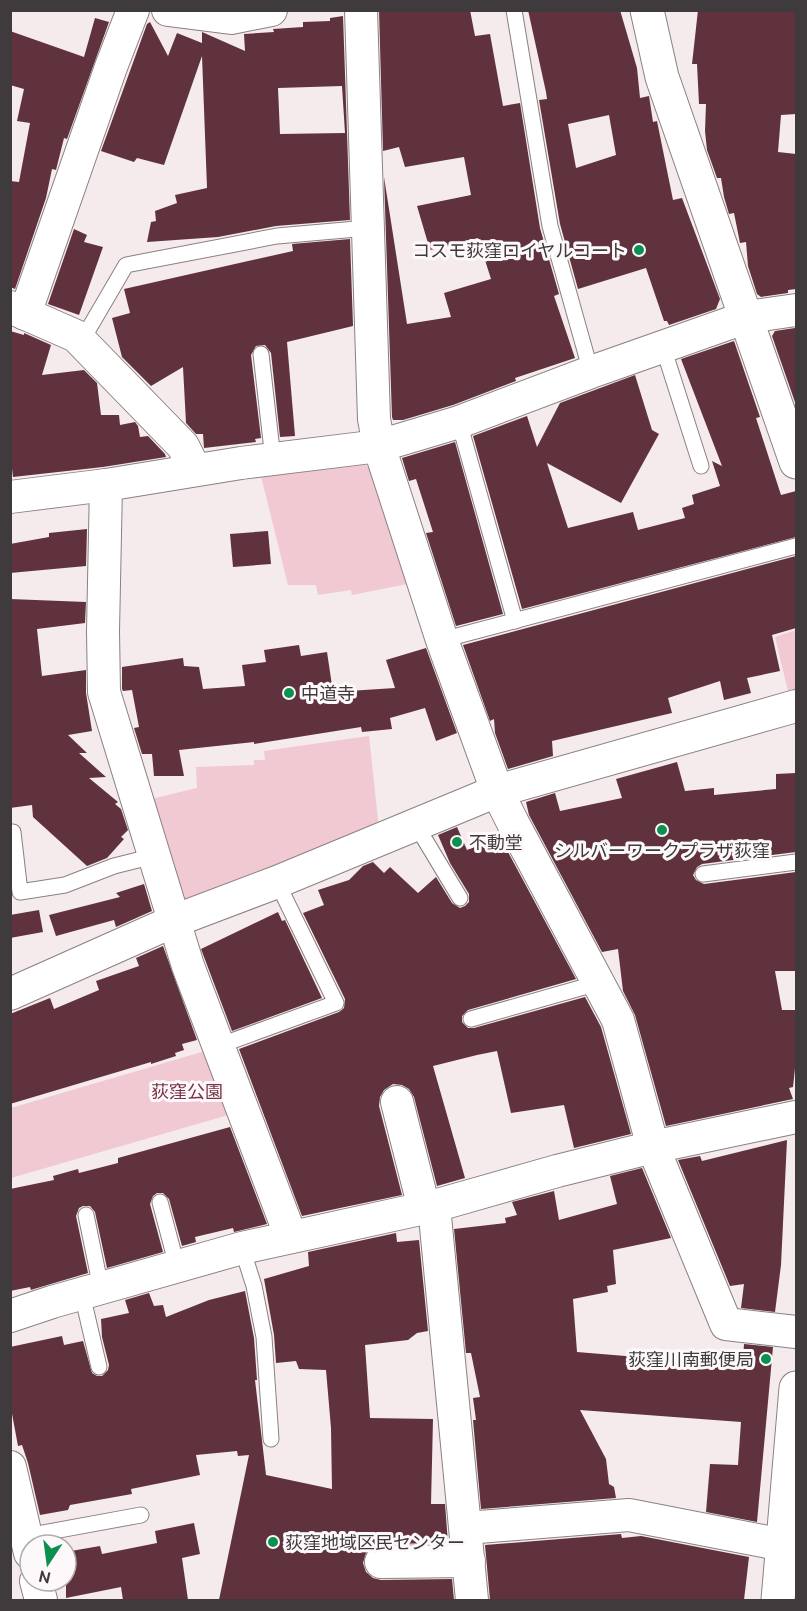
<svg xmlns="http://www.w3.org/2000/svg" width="807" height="1611" font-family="Ubuntu,'Noto Sans JP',sans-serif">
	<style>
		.green { fill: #f0c9d2 }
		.building { fill: #60323e; fill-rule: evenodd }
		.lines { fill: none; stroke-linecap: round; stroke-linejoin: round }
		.lane-casing { stroke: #8a8082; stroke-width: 17 }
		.street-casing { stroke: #8a8082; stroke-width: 34 }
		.secondary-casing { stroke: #8a8082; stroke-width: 35 }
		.primary-casing { stroke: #8a8082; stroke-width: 35 }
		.lane { stroke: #fff; stroke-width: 15 }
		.street { stroke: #fff; stroke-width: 32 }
		.secondary { stroke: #fff; stroke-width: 33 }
		.primary { stroke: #fff; stroke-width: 33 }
		.poi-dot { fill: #0b914f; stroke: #fdf9fa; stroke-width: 2 }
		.labels { text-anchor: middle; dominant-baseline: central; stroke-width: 6; stroke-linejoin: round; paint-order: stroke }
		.poi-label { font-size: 18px; fill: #3f3a3b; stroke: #fdf9fa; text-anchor: start }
		.park-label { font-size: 18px; fill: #773347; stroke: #fdf9fa }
	</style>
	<rect width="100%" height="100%" fill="#f5eaec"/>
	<!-- green -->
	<g class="green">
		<polygon points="363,463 369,468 407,584 352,595 351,590 318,595 316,585 288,585 261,476"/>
		<polygon points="796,630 796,689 788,691 775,637"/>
		<polygon points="369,736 379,829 176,904 147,800 197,788 196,767 254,765 254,760 265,760 264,751"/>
		<polygon points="212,1049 235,1113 11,1178 11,1108"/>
	</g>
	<!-- building -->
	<g class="building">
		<polygon points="379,10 470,10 475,36 490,34 503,106 520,103 540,228 559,294 554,296 575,358 515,378 516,381 453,405 403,420 393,420 392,417 384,177 407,324 451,317 444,293 491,279 478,238 430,250 417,206 471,195 464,157 405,167 399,147 383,151"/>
		<path d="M528,10H620L637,68L640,98L649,96L653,122L657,121L673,200L682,198L720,299L716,309L669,325L667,321H664L646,268L578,289L560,224L539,100L547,99L546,92ZM609,115L616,155L576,168L568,124Z"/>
		<polygon points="698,10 795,10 796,44 796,114 781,115 778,152 796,154 796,289 788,290 788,293 761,297 757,294 748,266 746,242 740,243 734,213 729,214 724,197 721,178 717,178 707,150 705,131 706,104 699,104 697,64 692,64"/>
		<path d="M343,16L350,220L276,226L218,237L147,242L151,222L156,221L155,211L177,203L175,195L207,188L202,56L164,165L137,158L134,162L101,151L147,24L150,22L168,56L177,33L202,43V32L245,51L244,34L274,32L273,29L303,27V22L330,21V18ZM342,86L345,133L280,134L278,88Z"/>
		<polygon points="95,18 109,22 67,139 64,138 56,170 52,169 46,198 15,289 10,287 10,181 19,182 30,123 17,121 24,89 10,85 10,31 84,57"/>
		<polygon points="74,229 87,235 84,242 103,247 79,315 48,304"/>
		<polygon points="350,239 353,326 287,342 295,436 280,437 271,353 265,345 256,346 251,355 261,438 255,439 256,442 204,448 203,434 196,434 186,423 183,367 151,386 122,357 112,318 130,313 124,289 293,251 292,244"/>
		<polygon points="795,328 796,338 796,405 772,336 775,331"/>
		<polygon points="10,331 24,335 24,333 51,345 42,375 84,370 97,383 101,415 119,415 120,425 135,422 138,426 140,437 148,436 165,454 166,457 103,467 13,477 10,452"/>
		<polygon points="734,341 760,417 756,418 781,495 796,491 796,537 522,609 473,436 527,416 537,447 560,403 635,375 652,430 659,434 621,503 547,463 568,528 633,512 638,530 685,518 682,508 694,504 692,495 720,486 712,461 722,466 681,359"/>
		<polygon points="455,442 503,614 456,626 426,533 433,532 416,479 409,481 402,458"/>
		<polygon points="87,529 86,566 10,573 10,544 49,537 49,533"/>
		<polygon points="268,531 271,564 233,567 230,534"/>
		<polygon points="796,556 796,628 772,635 780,671 747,678 751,693 724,700 720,681 668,698 672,713 552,741 553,756 508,769 495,733 494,719 490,721 463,645"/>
		<polygon points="10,599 86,602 85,623 37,629 42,676 86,670 86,693 92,731 68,735 87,753 79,753 106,777 89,778 118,802 115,804 121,809 128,830 121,837 124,839 107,858 87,866 33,817 32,805 10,808"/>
		<polygon points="299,645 301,656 327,652 333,692 395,688 386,660 426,648 457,733 436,741 425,708 390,718 392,729 362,732 361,727 254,744 254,742 179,750 184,776 154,776 152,754 142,754 134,728 139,727 132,690 123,691 122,689 122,667 183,658 184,666 199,667 203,689 245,686 242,665 266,662 264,650"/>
		<polygon points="677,762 685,791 714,788 714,795 776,789 776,774 796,773 796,852 702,864 697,867 693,875 696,880 704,884 796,872 796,971 775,971 782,1010 796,1010 796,1059 793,1087 789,1088 793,1099 666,1126 635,1015 623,991 618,949 602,952 529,815 526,802 555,793 560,811 622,798 616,779"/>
		<polygon points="457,827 467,850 500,837 576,979 468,1010 462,1016 462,1022 468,1028 474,1028 585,997 601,1027 631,1134 574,1148 564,1105 511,1113 497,1051 477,1055 433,1066 465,1178 437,1186 414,1097 409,1089 402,1085 393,1084 384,1090 380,1097 379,1106 402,1195 302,1216 239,1049 339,1012 344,1008 345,999 303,913 324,905 318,890 349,880 363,866 373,862 384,873 390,867 418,893 436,877 452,903 460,908 465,906 469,902 469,894 450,863 438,835"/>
		<polygon points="144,884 152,911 116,927 114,920 56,936 49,915 120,897 116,893"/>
		<polygon points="39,910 43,932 10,938 10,915"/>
		<polygon points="278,912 282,921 285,920 322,998 232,1031 201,949"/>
		<polygon points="163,946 197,1040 182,1044 184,1050 175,1053 176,1056 151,1064 151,1062 10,1104 10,1014 50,998 54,1009 99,990 96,981 139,966 136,958"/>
		<polygon points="230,1127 267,1224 234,1232 233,1228 195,1237 196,1242 182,1246 169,1199 163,1193 157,1193 153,1196 150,1204 163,1252 107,1268 95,1212 90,1206 83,1206 79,1208 76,1216 88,1273 34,1289 31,1290 30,1287 10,1291 10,1189 54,1180 53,1176 78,1169 79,1173 118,1163 118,1158"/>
		<polygon points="787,1140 781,1265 775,1312 741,1308 744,1284 730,1286 678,1160 700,1156 702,1161"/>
		<polygon points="642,1168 671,1238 613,1250 616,1284 607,1286 608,1292 573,1299 577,1352 662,1359 663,1354 743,1360 744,1344 773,1347 757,1522 706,1512 710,1464 738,1465 741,1422 580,1410 606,1459 609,1484 614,1487 616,1498 481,1509 473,1420 476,1420 473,1398 480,1397 471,1353 466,1353 454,1229 506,1223 505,1218 517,1215 512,1202 554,1191 559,1220 617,1204 610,1176"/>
		<polygon points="396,1233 397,1242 419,1240 428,1331 417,1333 408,1340 365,1345 370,1418 433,1419 431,1504 445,1504 448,1543 380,1544 371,1547 366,1553 363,1563 366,1572 373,1578 381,1580 452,1579 454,1600 219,1600 249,1455 238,1456 237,1451 196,1455 200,1475 131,1489 132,1494 70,1505 68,1510 40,1515 28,1463 22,1445 18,1446 10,1403 10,1347 62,1336 64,1345 83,1341 92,1373 97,1376 102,1376 108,1370 109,1365 102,1337 101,1319 129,1313 125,1300 149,1293 154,1306 163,1305 166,1317 209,1300 245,1291 254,1338 257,1380 255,1380 266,1475 332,1489 331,1428 326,1370 299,1369 296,1361 276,1363 274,1335 264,1279 309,1266 308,1252"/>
		<polygon points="194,1523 200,1554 182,1558 188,1600 123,1600 121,1587 66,1598 66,1557 71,1556 71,1551 100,1546 102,1554 157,1543 155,1531"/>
		<polygon points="621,1534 622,1538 641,1536 749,1557 744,1600 490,1600 485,1545"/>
	</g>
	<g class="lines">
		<defs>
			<g id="lane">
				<polyline points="514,10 550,226 591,372"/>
				<polyline points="81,342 126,265 277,236 368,228"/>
				<polyline points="663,347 701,466"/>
				<polyline points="261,354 273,459"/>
				<polyline points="459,422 515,621"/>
				<polyline points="442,640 796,546"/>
				<polyline points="416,825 460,898"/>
				<polyline points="13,832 20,892 65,885 114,866 154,856"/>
				<polyline points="703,874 796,862"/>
				<polyline points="471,1019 598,983"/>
				<polyline points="218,1046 336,1003 277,882"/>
				<polyline points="160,1202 177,1266"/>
				<polyline points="86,1215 101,1288"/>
				<polyline points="242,1248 254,1286 264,1337 271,1439"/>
				<polyline points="82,1294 99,1367"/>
				<polyline points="10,1539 141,1515"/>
			</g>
			<g id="street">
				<polyline points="168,10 231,18 271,10"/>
				<polyline points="361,10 374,419 379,446 442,640 497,791 513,823 618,1020 653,1147 726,1324 796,1332"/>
				<polyline points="10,307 76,336 183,446 195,470"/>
				<polyline points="25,314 111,67 133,10"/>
				<polyline points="106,485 103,631 104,692 188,966 291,1237"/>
				<polyline points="10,497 106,485 241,463 379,446 459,422 591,372 747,317 796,310"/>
				<polyline points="10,994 174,921 277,882 497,791 796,706"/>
				<polyline points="397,1102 424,1208"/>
				<polyline points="434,1206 472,1600"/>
				<polyline points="10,1316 52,1302 242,1248 434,1206 557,1171 653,1147 796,1117"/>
				<polyline points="10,1467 30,1553"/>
				<polyline points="466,1528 629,1515 783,1545"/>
				<polyline points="381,1562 469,1561"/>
				<polyline points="36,1581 41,1600"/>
			</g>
			<polyline id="secondary" points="647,10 662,77 796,462"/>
			<polyline id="primary" points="778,1600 796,1388"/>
		</defs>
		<!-- lane casing -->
		<use href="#lane" class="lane-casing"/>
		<!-- street casing -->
		<use href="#street" class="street-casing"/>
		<!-- secondary casing -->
		<use href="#secondary" class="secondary-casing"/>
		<!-- primary casing -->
		<use href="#primary" class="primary-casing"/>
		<!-- lane -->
		<use href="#lane" class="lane"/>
		<!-- street -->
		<use href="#street" class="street"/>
		<!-- secondary -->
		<use href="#secondary" class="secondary"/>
		<!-- primary -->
		<use href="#primary" class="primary"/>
	</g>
	<!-- markers -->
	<g class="poi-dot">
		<circle cx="639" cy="250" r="6"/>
		<circle cx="289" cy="693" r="6"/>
		<circle cx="662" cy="830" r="6"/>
		<circle cx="457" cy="842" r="6"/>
		<circle cx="766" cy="1359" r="6"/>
		<circle cx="273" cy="1542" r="6"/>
	</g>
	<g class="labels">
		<!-- poi labels -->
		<g class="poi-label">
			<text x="627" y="250" text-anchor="end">コスモ荻窪ロイヤルコート</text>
			<text x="301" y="693">中道寺</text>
			<text x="469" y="842">不動堂</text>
			<text x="662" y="850" text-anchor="middle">シルバーワークプラザ荻窪</text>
			<text x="754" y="1359" text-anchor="end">荻窪川南郵便局</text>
			<text x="285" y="1542">荻窪地域区民センター</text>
		</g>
		<!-- park labels -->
		<g class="park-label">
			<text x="187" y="1091">荻窪公園</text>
		</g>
	</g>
	<!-- border -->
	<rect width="807" height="1611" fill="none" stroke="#3f3a3b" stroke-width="24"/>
	<!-- north arrow -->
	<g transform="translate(48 1563) rotate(193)"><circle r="28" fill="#fdf9fa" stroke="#b1adae" stroke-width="1.5"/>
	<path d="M0-4.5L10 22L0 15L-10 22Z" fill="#0b914f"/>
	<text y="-9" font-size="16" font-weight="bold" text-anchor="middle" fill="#3f3a3b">N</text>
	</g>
</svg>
